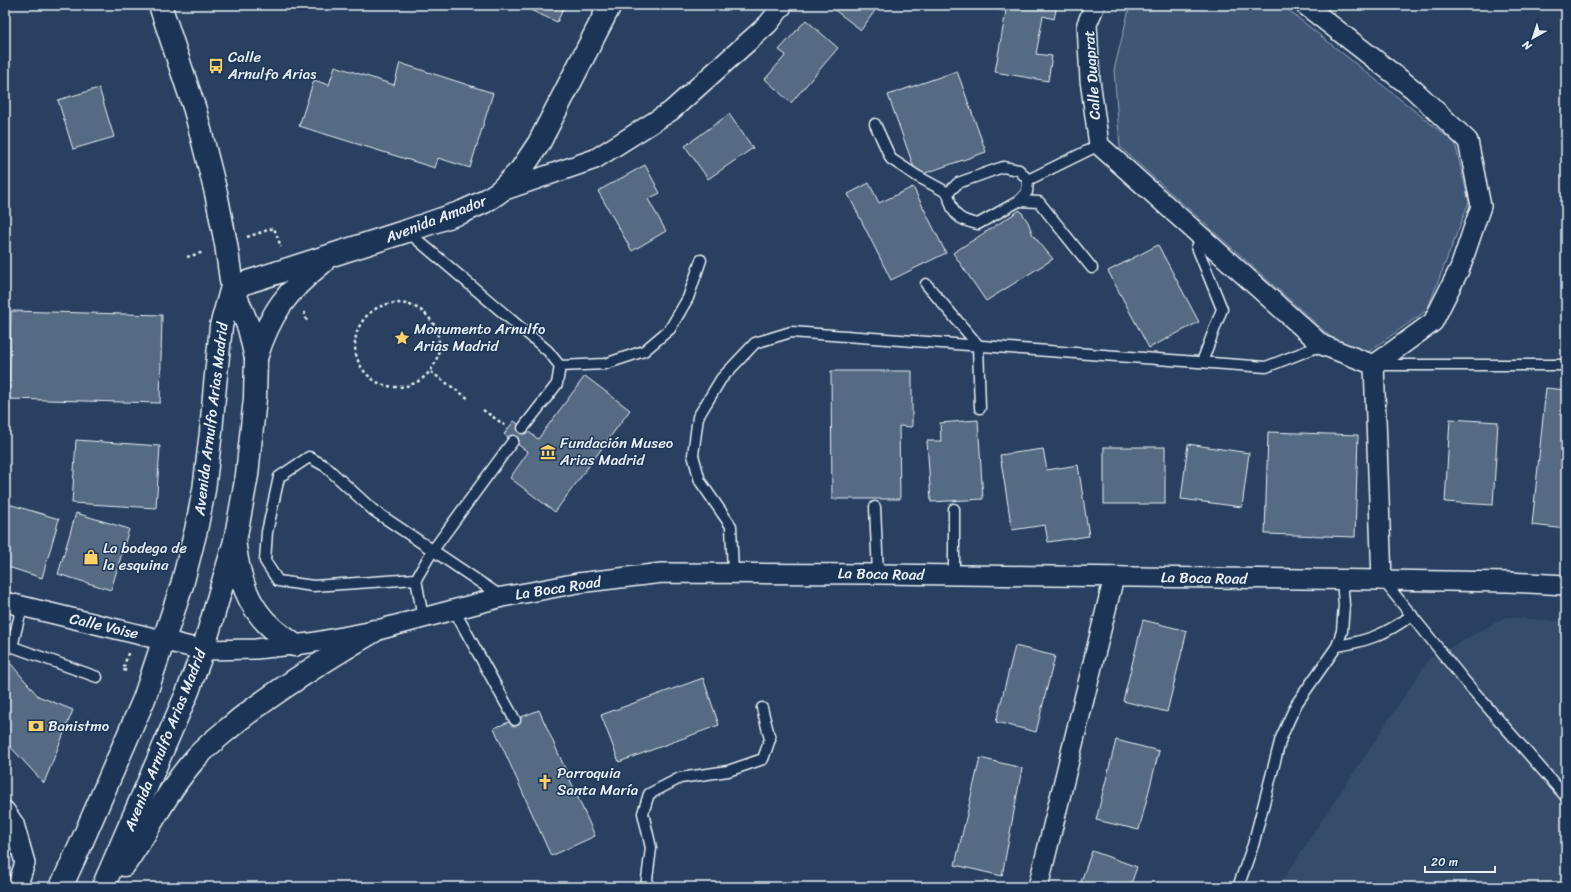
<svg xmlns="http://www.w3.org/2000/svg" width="1571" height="892" font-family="Sriracha,sans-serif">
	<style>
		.built { fill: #364d6b }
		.green { fill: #415774; stroke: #94a4b6 }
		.building { fill: #556a83; stroke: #e8f1f8 }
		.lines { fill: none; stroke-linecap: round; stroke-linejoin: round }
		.lane-casing { stroke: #e8f1f8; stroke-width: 13 }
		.street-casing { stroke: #e8f1f8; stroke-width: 22 }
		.primary-casing { stroke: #e8f1f8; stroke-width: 25 }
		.path { stroke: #e8f1f8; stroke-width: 2.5; stroke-dasharray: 3 3; stroke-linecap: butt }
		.lane { stroke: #1d3557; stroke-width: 10 }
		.street { stroke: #1d3557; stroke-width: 19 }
		.primary { stroke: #1d3557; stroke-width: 22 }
		.labels { text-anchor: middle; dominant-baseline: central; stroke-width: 3; stroke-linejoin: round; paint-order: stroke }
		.poi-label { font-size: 15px; fill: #e8f1f8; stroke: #1d3557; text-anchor: start }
		.street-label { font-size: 15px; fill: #e8f1f8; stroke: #1d3557 }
	</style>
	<rect width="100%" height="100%" fill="#294061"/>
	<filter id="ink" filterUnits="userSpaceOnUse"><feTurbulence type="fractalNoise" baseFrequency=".025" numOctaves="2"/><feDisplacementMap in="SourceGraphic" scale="8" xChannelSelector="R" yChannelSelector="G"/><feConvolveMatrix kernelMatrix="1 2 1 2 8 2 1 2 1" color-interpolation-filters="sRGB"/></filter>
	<g filter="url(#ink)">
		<!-- built -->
		<g class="built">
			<polygon points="1556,5 1566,5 1566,21"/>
			<polygon points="1506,617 1566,622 1566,887 1278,887 1429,659"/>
		</g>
		<!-- green -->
		<polygon class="green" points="1130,5 1282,5 1455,143 1469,202 1427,310 1367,353 1342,347 1120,147 1114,70"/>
		<!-- building -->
		<g class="building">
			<polygon points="439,5 454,5 453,9"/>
			<polygon points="519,5 565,5 557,22"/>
			<polygon points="828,5 879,5 861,30"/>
			<polygon points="971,5 1057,5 1054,19 1043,16 1036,54 1052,56 1048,81 995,72 1006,11"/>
			<polygon points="806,20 838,48 791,103 765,79 786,55 779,50"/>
			<polygon points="400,63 493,93 470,168 438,158 435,168 299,126 314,80 329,85 335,66 394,85"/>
			<polygon points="957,71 986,152 917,176 888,95"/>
			<polygon points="99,88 114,137 73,149 58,100"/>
			<polygon points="729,114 753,148 708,179 685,146"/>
			<polygon points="645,165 660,193 648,199 666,231 632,251 598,191"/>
			<polygon points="869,183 879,203 913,187 946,253 891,280 848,194"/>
			<polygon points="1020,210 1028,222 1033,235 1053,259 986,301 953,253"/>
			<polygon points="1158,245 1199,322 1149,348 1108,271"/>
			<polygon points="11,311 162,315 160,403 9,399"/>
			<polygon points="831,371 912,371 912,427 899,426 900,499 832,499"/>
			<polygon points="585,376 630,410 555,512 510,478 528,452 504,434 514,421 538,439"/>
			<polygon points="1546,388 1566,390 1566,529 1532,525"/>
			<polygon points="1450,419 1498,422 1493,505 1445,502"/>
			<polygon points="978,420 983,499 931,502 927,441 941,441 940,423"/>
			<polygon points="1268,432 1358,435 1355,537 1265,534"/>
			<polygon points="76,440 160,446 156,508 72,503"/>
			<polygon points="1188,444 1249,453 1242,507 1181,499"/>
			<rect x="1104" y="447" width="61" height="57"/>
			<polygon points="1043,449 1047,470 1078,465 1089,536 1048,542 1045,525 1012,530 1000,455"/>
			<polygon points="5,503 59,519 42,578 5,566"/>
			<polygon points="76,513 129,529 111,590 58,574"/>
			<polygon points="1143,620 1187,631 1167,712 1123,701"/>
			<polygon points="1015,646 1055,656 1036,732 996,722"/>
			<polygon points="6,658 38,696 73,710 44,783 5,741"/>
			<polygon points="703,678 719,725 619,762 601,715"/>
			<polygon points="539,710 595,836 551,856 494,728"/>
			<polygon points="1116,740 1159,751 1139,830 1096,820"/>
			<polygon points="980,758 1022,768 1002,876 955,865"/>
			<polygon points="1092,851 1137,867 1130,887 1079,887"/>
		</g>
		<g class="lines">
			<defs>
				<g id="lane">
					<polyline points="875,124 891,159 917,176 948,193"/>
					<path d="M1028,180L1027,192L1019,201L978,224C957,220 952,214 948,193L958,183L1003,167L1019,170L1028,180L1099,145"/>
					<polyline points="1019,201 1039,202 1092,268"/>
					<polyline points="407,231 548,351 560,366 557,384 523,428"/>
					<polyline points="1197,247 1222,309 1202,362"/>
					<polyline points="926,284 978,345 980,408"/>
					<polyline points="1378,365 1566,365"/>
					<polyline points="560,366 605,364 644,351 670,329 688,298 701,260"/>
					<polyline points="875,507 878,574"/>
					<polyline points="954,509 954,575"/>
					<polyline points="733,573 731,526 700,481 693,455 698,417 721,379 755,343 791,332 1266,367 1322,345"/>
					<polyline points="416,579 313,586 278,581 265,561 267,532 279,477 309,457 325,466 373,510 502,597"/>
					<polyline points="1383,580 1463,679 1566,797"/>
					<polyline points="454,610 515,720"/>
					<polyline points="423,618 416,579 433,550 513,441"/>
					<polyline points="5,644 97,677"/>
					<path d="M1337,646C1368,641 1386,634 1412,615"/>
					<polyline points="12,647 22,606"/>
					<polyline points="646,887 651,848 643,813 649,794 680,778 728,771 763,759 770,739 762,708"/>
					<polyline points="1238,887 1253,845 1281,738 1289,720 1297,703 1337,646 1342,631 1344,605 1342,579"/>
				</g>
				<g id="street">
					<polyline points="1095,5 1087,24 1090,80 1099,145 1322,345 1374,365"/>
					<polyline points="1305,5 1413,89 1468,141 1481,206 1460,268 1433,322 1374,365"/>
					<polyline points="499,192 595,159 671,111 768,24 783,5"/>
					<polyline points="1374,365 1382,580"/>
					<polyline points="5,602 203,650 256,649 310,643 374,631 502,597 531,592 578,583 662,573 878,574 1382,580 1508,582 1566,585"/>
					<polyline points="5,811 14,824 25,863 17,887"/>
					<polyline points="1038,887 1114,577"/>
				</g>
				<g id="primary">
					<polyline points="232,287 407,231 462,212 484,202 499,192 521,170 539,143 610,5"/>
					<path d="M256,358C270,313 287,291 323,262"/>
					<path d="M235,547C239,578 248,607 272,628C278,634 287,639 294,645"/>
					<path d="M124,865C149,831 167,790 195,759C208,744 225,732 240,719C283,686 328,658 374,631"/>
					<polyline points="61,887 80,846 144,699 182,585 196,530 204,490 211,432 215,385 221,326 232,287"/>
					<polyline points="103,887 188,691 203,650 235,541 247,475 255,398 256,358 249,328 232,287 226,244 216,193 195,110 160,5"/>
				</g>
			</defs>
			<!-- lane casing -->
			<use href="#lane" class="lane-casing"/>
			<!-- street casing -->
			<use href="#street" class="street-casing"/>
			<!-- primary casing -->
			<use href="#primary" class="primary-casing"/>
			<!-- path -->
			<g class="path">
				<polyline points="247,237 274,228 281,247"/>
				<polyline points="187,257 204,252"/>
				<circle cx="397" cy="345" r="42"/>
				<polyline points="304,312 307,321"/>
				<polyline points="431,372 469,399"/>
				<polyline points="483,410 506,426"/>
				<polyline points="128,653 123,670 129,671"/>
			</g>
			<!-- lane -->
			<use href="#lane" class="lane"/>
			<!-- street -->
			<use href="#street" class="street"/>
			<!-- primary -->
			<use href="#primary" class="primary"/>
		</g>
	</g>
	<!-- icons -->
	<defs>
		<symbol id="bus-bare" viewBox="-9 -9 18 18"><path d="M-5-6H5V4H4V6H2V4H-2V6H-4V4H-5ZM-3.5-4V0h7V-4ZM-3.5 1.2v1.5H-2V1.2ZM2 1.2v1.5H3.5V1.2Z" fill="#ffd166" stroke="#1d3557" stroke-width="2.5" paint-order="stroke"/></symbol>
		<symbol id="sight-bare" viewBox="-9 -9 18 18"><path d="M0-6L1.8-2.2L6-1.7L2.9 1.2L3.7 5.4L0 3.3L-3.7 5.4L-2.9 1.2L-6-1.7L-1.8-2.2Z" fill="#ffd166" stroke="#1d3557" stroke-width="2.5" paint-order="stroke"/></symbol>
		<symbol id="museum-bare" viewBox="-9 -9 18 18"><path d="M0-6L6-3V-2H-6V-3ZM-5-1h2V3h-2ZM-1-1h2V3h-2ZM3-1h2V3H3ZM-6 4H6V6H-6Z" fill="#ffd166" stroke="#1d3557" stroke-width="2.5" paint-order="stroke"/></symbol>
		<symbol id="shop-bare" viewBox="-9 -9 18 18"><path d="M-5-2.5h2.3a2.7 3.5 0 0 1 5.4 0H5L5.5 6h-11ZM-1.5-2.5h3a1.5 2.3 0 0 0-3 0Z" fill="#ffd166" stroke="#1d3557" stroke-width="2.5" paint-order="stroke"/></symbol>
		<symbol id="bank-bare" viewBox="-9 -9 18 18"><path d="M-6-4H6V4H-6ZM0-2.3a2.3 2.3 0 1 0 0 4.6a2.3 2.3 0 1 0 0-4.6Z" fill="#ffd166" stroke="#1d3557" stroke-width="2.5" paint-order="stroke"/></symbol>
		<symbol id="church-bare" viewBox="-9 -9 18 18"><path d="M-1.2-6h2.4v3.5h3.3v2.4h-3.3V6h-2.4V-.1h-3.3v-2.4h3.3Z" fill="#ffd166" stroke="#1d3557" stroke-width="2.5" paint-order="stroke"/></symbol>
	</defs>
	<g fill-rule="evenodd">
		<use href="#bus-bare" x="205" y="55" width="22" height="22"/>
		<use href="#sight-bare" x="391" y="327" width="22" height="22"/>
		<use href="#museum-bare" x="537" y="441" width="22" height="22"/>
		<use href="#shop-bare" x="80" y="546" width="22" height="22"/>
		<use href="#bank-bare" x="25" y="715" width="22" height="22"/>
		<use href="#church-bare" x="534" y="771" width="22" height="22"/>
	</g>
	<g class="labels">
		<!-- poi labels -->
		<g class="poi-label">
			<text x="228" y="57">Calle<tspan x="228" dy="17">Arnulfo Arias</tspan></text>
			<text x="414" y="329">Monumento Arnulfo<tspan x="414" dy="17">Arias Madrid</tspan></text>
			<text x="560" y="443">Fundación Museo<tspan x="560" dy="17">Arias Madrid</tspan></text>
			<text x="103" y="548">La bodega de<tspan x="103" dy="17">la esquina</tspan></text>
			<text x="48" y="726">Banistmo</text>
			<text x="557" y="773">Parroquia<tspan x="557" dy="17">Santa María</tspan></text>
		</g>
		<!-- street labels -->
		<g class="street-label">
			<text transform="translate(1092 75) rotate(-94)">Calle Duaprat</text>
			<text transform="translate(436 219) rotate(-21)">Avenida Amador</text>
			<text transform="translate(211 419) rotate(-83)">Avenida Arnulfo Arias Madrid</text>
			<text transform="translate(881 574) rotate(1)">La Boca Road</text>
			<text transform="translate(1204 578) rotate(1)">La Boca Road</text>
			<text transform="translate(558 588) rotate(-9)">La Boca Road</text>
			<text transform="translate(104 626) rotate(13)">Calle Voise</text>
			<text transform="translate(165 740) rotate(-68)">Avenida Arnulfo Arias Madrid</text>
		</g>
	</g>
	<!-- margin -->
	<rect width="1571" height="892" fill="none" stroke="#1d3557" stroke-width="20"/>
	<rect x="10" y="10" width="1551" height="872" fill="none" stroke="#e8f1f8" stroke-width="1.5" filter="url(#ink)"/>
	<!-- north arrow -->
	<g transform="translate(1533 38) rotate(219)" stroke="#1d3557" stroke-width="3" paint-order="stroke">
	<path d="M0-3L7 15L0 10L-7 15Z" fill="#e8f1f8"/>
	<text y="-6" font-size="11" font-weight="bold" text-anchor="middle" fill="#e8f1f8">N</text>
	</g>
	<!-- scale -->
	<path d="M1425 866v6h70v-6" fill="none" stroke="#e8f1f8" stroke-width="2"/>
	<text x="1431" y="866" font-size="12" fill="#e8f1f8" stroke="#1d3557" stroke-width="3" paint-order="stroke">20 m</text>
</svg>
